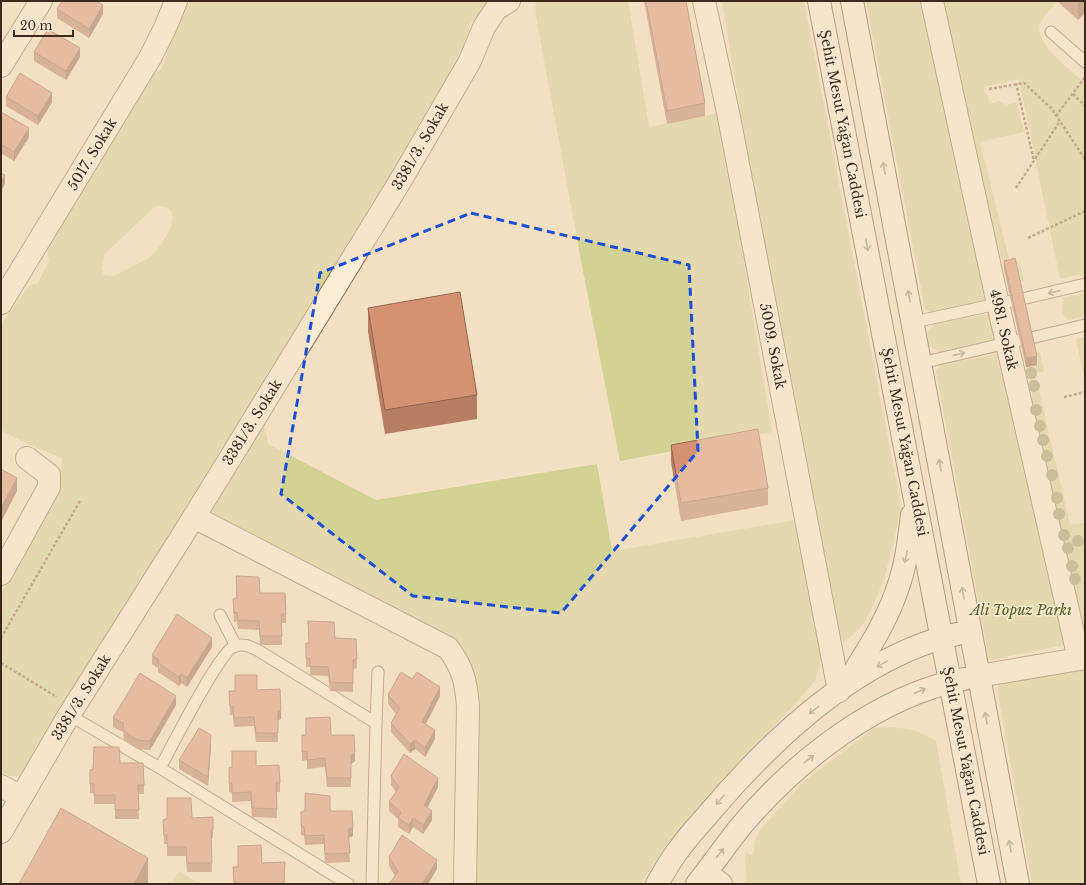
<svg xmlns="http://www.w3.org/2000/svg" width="1086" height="885" font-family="'Libre Baskerville',serif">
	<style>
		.green { fill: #d2d294; fill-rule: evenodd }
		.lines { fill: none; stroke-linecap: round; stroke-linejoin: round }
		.service-casing { stroke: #8f6f56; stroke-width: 13 }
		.minor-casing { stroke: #8f6f56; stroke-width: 24 }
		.secondary-casing { stroke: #714f3a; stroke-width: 24 }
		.path { stroke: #8f6f56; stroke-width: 2.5; stroke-dasharray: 3 2; stroke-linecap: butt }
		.service { stroke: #fcedd6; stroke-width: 11 }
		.minor { stroke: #fcedd6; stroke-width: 22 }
		.secondary { stroke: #fcedd6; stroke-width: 22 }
		.tree { fill: #9b9769 }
		.wall { fill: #b77e63 }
		.shaded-wall { fill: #956650 }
		.building { fill: #d59273; stroke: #956650 }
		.oneway { stroke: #9c8b79 }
		.marked { fill: none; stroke: #1d4ed8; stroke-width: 3; stroke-dasharray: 8 5; stroke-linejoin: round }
		.labels { text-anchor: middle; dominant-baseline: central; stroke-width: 3; stroke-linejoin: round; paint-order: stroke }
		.street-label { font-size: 14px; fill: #3d291c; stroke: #f9ead2 }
		.park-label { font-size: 14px; font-style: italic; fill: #535c21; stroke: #f9ead2 }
	</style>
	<rect width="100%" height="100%" fill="#f3dfc2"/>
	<!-- green -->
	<g class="green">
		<path d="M184,1H487L485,9L471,22L464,47L428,112L417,135C286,349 152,561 22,776H10L1,771V594L56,492L60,489L62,458L25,443L1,430V324L29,286L38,283L49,261L47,245L144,83L162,68ZM157,206C190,205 163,245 151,256C145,261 136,264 129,268C120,273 115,278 104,275L101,268L105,254L151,210Z"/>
		<polygon points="544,1 628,1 649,127 720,113 772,432 620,461 584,276 535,11 536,2"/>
		<path d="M722,1H804L901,507C893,547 885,589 863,624C858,631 849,638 843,643L838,628L745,139Z"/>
		<polygon points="866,1 923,1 987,290 985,301 930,312 925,309"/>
		<path d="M938,1L1057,2C1052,8 1043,15 1040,24C1033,43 1072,71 1085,83V273L1060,279L1019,79L983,87L988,97L989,104L1000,101L1006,105L1017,102L1024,132L980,142L1010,263L1019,261L1024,281L1019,282L1004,270L998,244L992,245Z"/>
		<path d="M1085,293V316L1069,320C1060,314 1060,307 1064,298Z"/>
		<polygon points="987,314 994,317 998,333 992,340 940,352 929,346 927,333 935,323"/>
		<polygon points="1085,337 1085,382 1076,339"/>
		<polygon points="1040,352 1044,371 1035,373 1070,524 1085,523 1085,631 1028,399 1033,397 1026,367 1037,365 1034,353"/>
		<polygon points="1000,353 1065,645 989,660 936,371 940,365"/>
		<polygon points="264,421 268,444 376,500 597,464 612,551 796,520 823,651 815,681 797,702 720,784 670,842 640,884 472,884 472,674 217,518 210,507"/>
		<polygon points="1085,668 1085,884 1032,884 997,688 1000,681"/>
		<polygon points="894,727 916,731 936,741 961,884 747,884 745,853 753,855 755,841 759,831 804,781 875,728"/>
		<polygon points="179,871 200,884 172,884"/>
	</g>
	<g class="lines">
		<defs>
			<g id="service">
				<polyline points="1051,32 1085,62"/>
				<polyline points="1022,299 1085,284"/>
				<polyline points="914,322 1011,301"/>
				<polyline points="1031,338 1085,325"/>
				<polyline points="921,363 1020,340"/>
				<polyline points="220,615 236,646"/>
				<polyline points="69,715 160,768 348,884"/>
				<polyline points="376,723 378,672"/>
				<path d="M160,768C171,748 218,655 233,647C243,642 251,647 259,651L376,723L372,884"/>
			</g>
			<g id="minor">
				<polyline points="704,1 729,117 839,691"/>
				<polyline points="932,1 998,304 1079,659"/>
				<polyline points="1,66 41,1"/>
				<polyline points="1,303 150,58 165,28 176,1"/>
				<path d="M194,517L448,648C463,668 466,682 468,706L465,884"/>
				<polyline points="1,574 49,487 49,475 27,458"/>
				<polyline points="979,676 1085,658"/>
				<polyline points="1,786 21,797"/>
				<polyline points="1,832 69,715 194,517 402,178 470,61 484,27 496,9 509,1"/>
				<polyline points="706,873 721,884"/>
			</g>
			<g id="secondary">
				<polyline points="819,1 989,884"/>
				<polyline points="852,1 1018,884"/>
				<path d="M848,682C866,652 886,623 897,590C906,566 909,540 912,515"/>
				<path d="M657,884C664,872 671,859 680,848C689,835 701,823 711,811C774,737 860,656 957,634"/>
				<path d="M697,884C712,865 726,845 741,826C797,760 878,696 964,679"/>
			</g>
		</defs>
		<!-- service casing -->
		<use href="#service" class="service-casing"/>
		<!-- minor casing -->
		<use href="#minor" class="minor-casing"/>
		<!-- secondary casing -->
		<use href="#secondary" class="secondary-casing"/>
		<!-- path -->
		<g class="path">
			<polyline points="1016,83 1034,161"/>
			<polyline points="989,89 1024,83 1052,109 1085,159"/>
			<polyline points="1073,94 1085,106"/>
			<polyline points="1056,116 1085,77"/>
			<polyline points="1016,188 1060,121"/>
			<polyline points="1028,238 1085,211"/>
			<polyline points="1064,397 1085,392"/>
			<polyline points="1,638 80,501"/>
			<polyline points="1,663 57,697"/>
		</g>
		<!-- service -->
		<use href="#service" class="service"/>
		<!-- minor -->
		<use href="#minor" class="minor"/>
		<!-- secondary -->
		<use href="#secondary" class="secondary"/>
	</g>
	<!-- trees -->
	<g class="tree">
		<circle cx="1031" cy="373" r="6"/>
		<circle cx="1034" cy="386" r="6"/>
		<circle cx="1036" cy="410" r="6"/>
		<circle cx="1040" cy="426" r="6"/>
		<circle cx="1043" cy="440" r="6"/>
		<circle cx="1047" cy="456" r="6"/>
		<circle cx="1052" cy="475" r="6"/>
		<circle cx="1057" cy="498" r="6"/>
		<circle cx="1059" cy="514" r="6"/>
		<circle cx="1064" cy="535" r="6"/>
		<circle cx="1078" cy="541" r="6"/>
		<circle cx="1068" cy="548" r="6"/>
		<circle cx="1072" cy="566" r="6"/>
		<circle cx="1075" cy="579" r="6"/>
	</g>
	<!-- wall -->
	<g class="wall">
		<polygon points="644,1 686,1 705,103 705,116 667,124"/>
		<polygon points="1057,1 1085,1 1078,20"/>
		<polygon points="57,9 103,14 89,38 57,18"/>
		<polygon points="34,52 80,57 66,80 34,61"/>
		<polygon points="6,97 52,102 38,125 6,106"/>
		<polygon points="1,112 29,137 14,161 1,153"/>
		<polygon points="1004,261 1037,365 1026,367 1004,270"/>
		<polygon points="368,308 477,395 477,419 385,434 368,332"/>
		<polygon points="671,445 768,488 768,505 681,521 671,462"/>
		<polygon points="236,576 260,593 286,614 286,623 281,623 282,645 260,645 259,630 238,629 237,621 234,622 233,608 233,599 236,598"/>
		<polygon points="308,621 335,638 356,639 357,668 353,669 353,692 330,691 328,676 310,675 310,667 306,667 306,643 309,643"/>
		<polygon points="212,647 187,687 181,683 179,686 158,672 158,668 152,664 152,655"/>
		<polygon points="412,679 440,696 426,724 435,739 425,757 415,749 410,753 391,732 391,723 396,714 388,704 388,695"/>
		<polygon points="257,690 281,719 278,720 278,742 256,742 254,726 234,727 233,715 230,715 229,691"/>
		<polygon points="176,705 150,750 137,749 124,740 123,732 113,727 113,718"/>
		<polygon points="302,735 331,735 355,761 351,764 351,787 327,787 325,767 307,769 307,760 302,761"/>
		<polygon points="211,744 208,786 179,769 179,760"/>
		<polygon points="120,763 144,785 144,794 138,794 139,819 115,819 115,804 94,804 94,793 90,793 90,770"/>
		<polygon points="256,766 280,783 280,792 276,792 277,818 252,817 251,801 232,802 232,792 229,792 229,768"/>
		<polygon points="391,776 438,787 427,808 432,820 423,834 413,827 409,834 398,827 398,819 389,811 389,802 396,792 391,785"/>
		<polygon points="330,811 353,836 348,838 350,862 325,863 324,844 305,845 304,836 301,835 301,812"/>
		<polygon points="213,817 213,838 211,838 212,872 187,872 186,856 167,856 167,844 164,844 163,820"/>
		<polygon points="389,857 437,869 395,876 389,866"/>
		<polygon points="262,863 285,871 284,884 234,884 233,867"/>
	</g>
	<!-- shaded-wall -->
	<g class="shaded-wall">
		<polygon points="1078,1 1085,1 1085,13 1078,20"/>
		<polygon points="103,5 103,14 89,38 89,29"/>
		<polygon points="80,48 80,57 66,80 66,71"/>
		<polygon points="52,93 52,102 38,125 38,116"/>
		<polygon points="29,128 29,137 14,161 14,152"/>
		<polygon points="5,175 5,184 1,191 1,182"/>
		<polygon points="1037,356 1037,365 1026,367 1026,358"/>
		<polygon points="17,478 17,491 1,522 1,508"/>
		<polygon points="212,638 212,647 187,687 187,678"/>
		<polygon points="181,674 181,683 179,686 179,677"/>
		<polygon points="440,687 440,696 422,731 422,722"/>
		<polygon points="176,696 176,705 150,750 150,741"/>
		<polygon points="281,710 281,719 278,720 278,711"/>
		<polygon points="435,730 435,739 425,757 425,748"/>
		<polygon points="211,735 211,744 208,786 208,777"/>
		<polygon points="415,740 415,749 410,753 410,744"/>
		<polygon points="355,752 355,761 351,764 351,755"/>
		<polygon points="438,778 438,787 424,814 424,805"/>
		<polygon points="432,811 432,820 423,834 423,825"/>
		<polygon points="413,818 413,827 409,834 409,825"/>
		<polygon points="353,827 353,836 348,838 348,829"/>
		<polygon points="148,858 148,882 147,884 134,884"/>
		<polygon points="437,860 437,869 428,884 422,884"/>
	</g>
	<!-- building -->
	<g class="building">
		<polygon points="62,1 96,1 103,5 89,29 57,9"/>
		<polygon points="646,1 686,1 705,103 667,111"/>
		<polygon points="48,29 80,48 66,71 34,52"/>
		<polygon points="20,73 52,93 38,116 6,97"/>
		<polygon points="1,112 29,128 14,152 1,144"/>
		<polygon points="1,173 5,175 1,182"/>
		<polygon points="1015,258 1037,356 1026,358 1004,261"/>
		<polygon points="460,292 477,395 385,410 368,308"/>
		<polygon points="758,429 768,488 681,503 671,445"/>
		<polygon points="1,469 17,478 1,508"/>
		<polygon points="236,576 259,577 260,593 285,593 286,614 281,614 282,636 260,636 259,621 238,620 237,612 234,613 233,599 237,598"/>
		<polygon points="177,614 212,638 187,678 181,674 179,677 158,663 159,660 152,655"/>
		<polygon points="308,621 334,622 335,638 356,639 357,659 353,660 353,683 330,682 328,667 310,666 310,658 306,658 306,643 309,643"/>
		<polygon points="401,672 412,679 417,672 440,687 422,722 435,730 425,748 415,740 410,744 391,723 400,708 388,695"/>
		<polygon points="140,673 176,696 150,741 137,740 124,731 123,723 113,718"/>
		<polygon points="235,675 257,675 257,690 280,689 281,710 278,711 278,733 256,733 254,717 234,718 233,706 230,706 229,691 235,691"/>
		<polygon points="330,717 331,735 354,735 355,752 351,755 351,778 327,778 325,758 307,760 307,751 302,752 302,735 306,735 306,718"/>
		<polygon points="199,728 211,735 208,777 179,760"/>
		<polygon points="94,747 119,747 120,763 143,763 144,785 138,785 139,810 115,810 115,795 94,795 94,784 90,784 90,770 93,769"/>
		<polygon points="232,751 256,751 256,766 279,765 280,783 276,783 277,809 252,808 251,792 232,793 232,783 229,783 229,768 232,767"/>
		<polygon points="404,754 438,778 424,805 432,811 423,825 413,818 409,825 398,818 401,812 389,802 399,787 391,776"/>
		<polygon points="305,793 330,796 330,811 352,811 353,827 348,829 350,853 325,854 324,835 305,836 304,827 301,826 301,812 305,811"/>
		<polygon points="167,798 191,798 192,818 213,817 213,829 211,829 212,863 187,863 186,847 167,847 167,835 164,835 163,820 167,819"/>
		<polygon points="61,808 148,858 134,884 19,884"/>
		<polygon points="402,835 437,860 422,884 389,884 398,872 389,857"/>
		<polygon points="261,845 262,863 285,862 284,884 238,884 237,883 234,882 233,867 238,867 238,846"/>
	</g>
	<!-- one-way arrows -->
	<defs><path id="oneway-shaft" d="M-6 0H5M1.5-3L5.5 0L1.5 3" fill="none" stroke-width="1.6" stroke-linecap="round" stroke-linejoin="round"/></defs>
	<g class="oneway">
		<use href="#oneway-shaft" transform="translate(884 168) rotate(-101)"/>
		<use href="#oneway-shaft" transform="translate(867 245) rotate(79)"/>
		<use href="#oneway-shaft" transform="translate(1054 292) rotate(167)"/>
		<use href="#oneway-shaft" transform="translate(909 296) rotate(-101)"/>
		<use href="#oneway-shaft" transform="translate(959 354) rotate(-13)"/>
		<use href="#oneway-shaft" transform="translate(940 465) rotate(-100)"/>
		<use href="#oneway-shaft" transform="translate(906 557) rotate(102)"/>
		<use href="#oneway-shaft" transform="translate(963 593) rotate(-100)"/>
		<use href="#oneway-shaft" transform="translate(882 664) rotate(151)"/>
		<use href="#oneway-shaft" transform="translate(920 691) rotate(-23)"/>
		<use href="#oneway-shaft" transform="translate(814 710) rotate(142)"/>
		<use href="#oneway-shaft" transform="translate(986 718) rotate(-101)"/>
		<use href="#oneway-shaft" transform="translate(809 759) rotate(-38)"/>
		<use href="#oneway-shaft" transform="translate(720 800) rotate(130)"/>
		<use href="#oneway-shaft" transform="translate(1010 846) rotate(-101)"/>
		<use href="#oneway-shaft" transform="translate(720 853) rotate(-52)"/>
	</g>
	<!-- marked area -->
	<path d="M0 0H1086V885H0ZM471,213L689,265L698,451L561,613L413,596L281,494L320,273Z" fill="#f3dfc2" fill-opacity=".55" fill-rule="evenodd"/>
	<path class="marked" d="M471,213L689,265L698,451L561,613L413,596L281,494L320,273Z"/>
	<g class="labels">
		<!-- street labels -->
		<g class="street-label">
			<text transform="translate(843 124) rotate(79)">Şehit Mesut Yağan Caddesi</text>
			<text transform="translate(420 146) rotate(-60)">3381/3. Sokak</text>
			<text transform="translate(92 154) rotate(-59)">5017. Sokak</text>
			<text transform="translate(1004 330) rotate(77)">4981. Sokak</text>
			<text transform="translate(773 346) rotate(79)">5009. Sokak</text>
			<text transform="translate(252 422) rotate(-58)">3381/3. Sokak</text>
			<text transform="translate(905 442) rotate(79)">Şehit Mesut Yağan Caddesi</text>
			<text transform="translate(81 697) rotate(-58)">3381/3. Sokak</text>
			<text transform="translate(966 761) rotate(79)">Şehit Mesut Yağan Caddesi</text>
		</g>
		<!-- park labels -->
		<g class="park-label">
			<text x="1021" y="610">Ali Topuz Parkı</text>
		</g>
	</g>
	<!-- border -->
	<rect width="1086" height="885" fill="none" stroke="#3d291c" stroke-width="4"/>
	<!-- scale -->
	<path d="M14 30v6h59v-6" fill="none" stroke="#3d291c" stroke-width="2"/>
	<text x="20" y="30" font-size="12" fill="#3d291c" stroke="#f9ead2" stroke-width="3" paint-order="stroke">20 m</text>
</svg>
